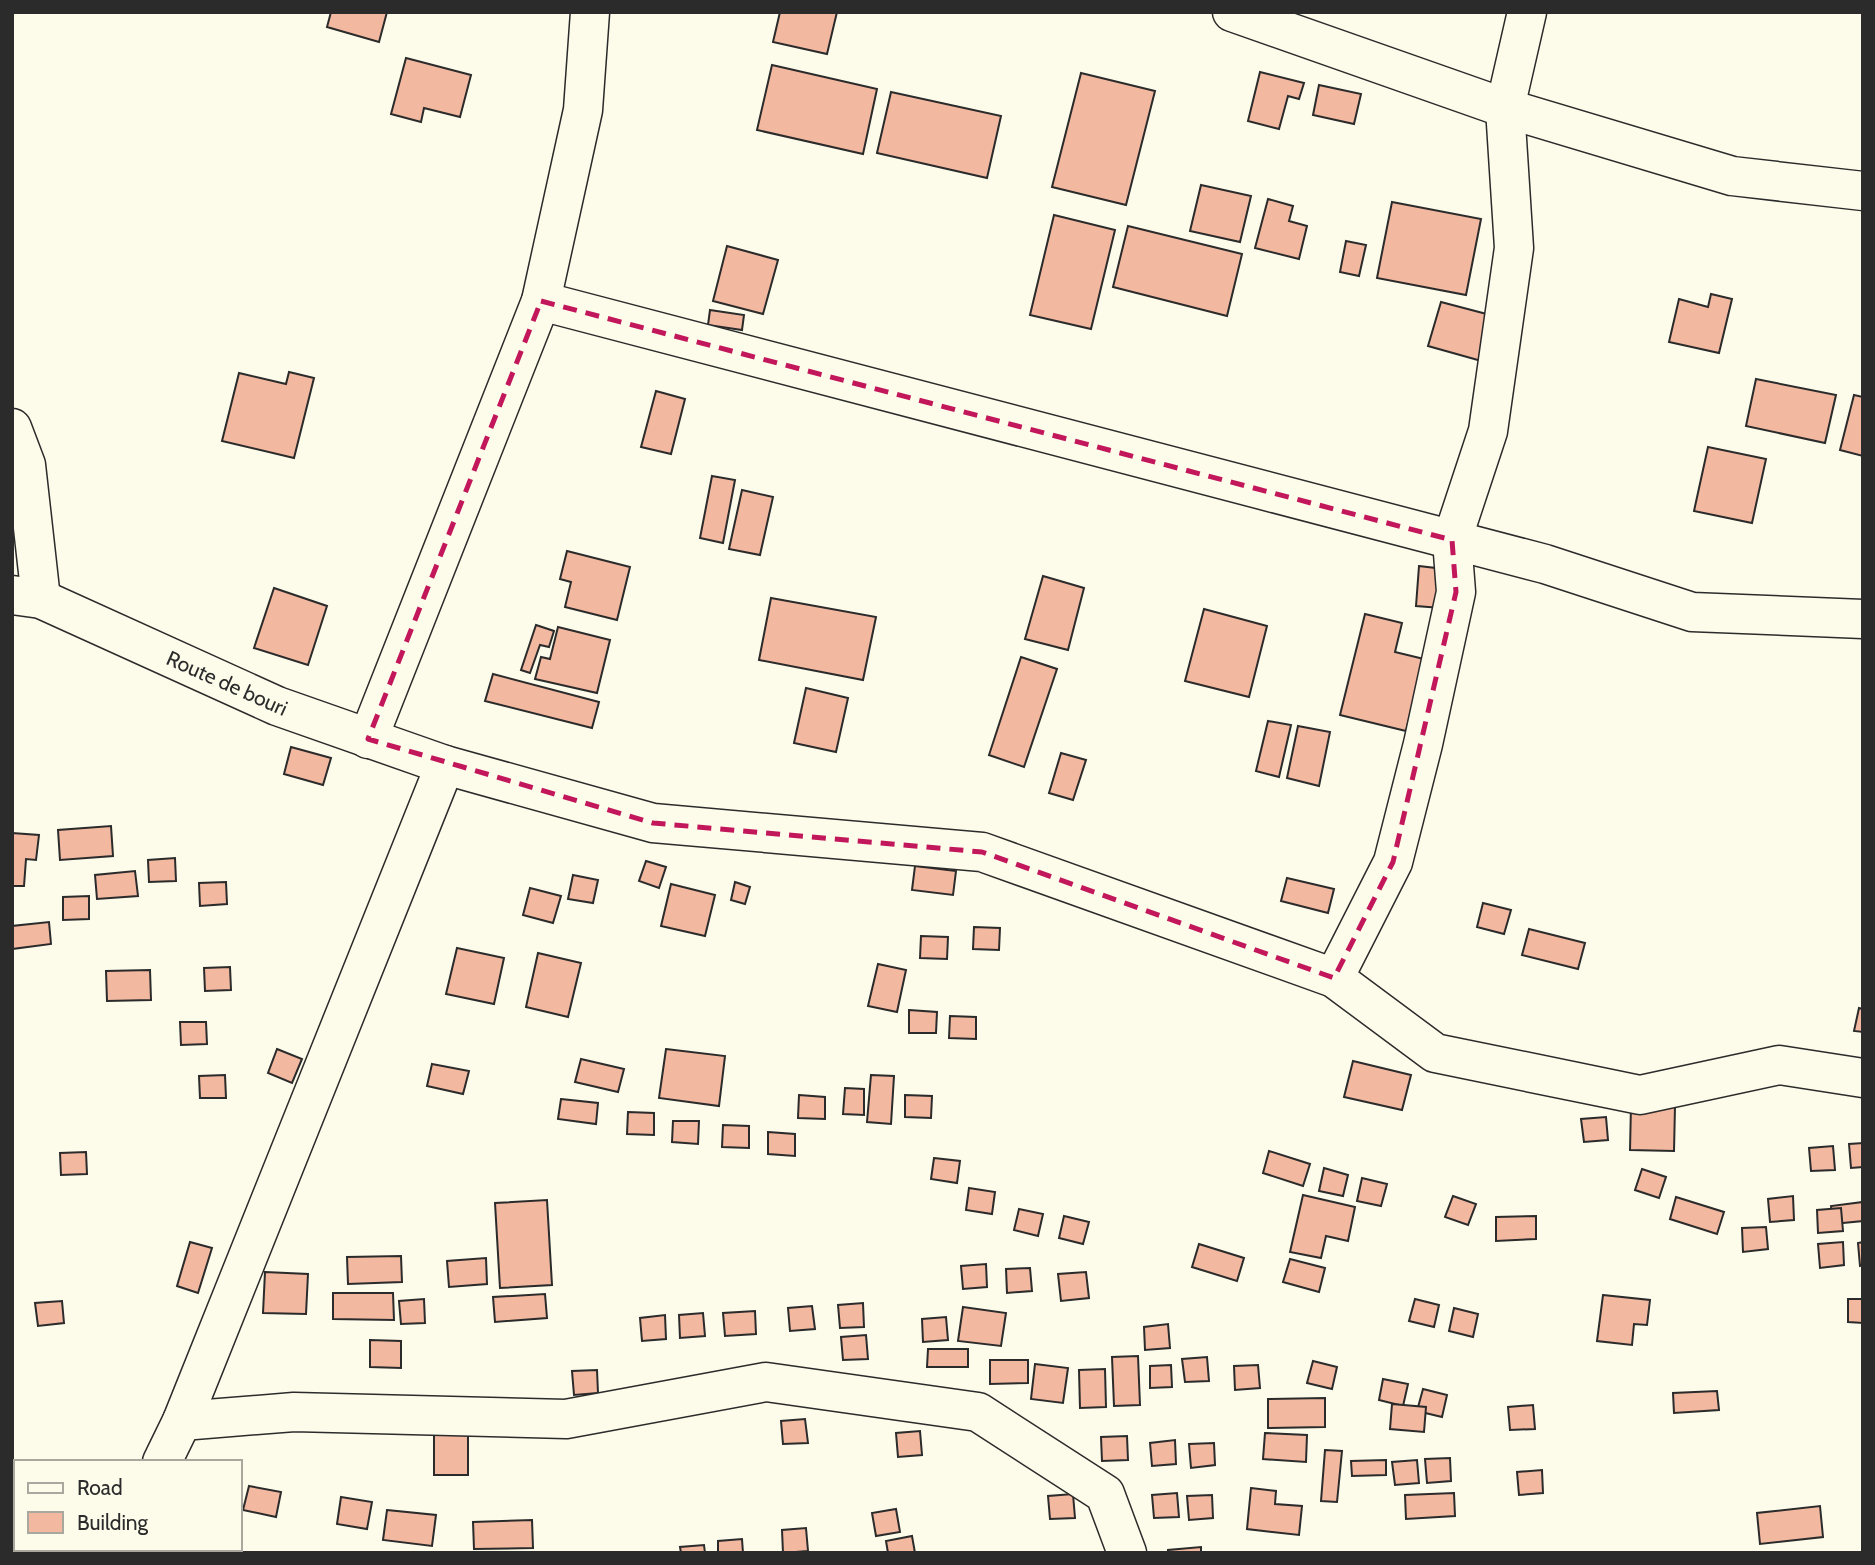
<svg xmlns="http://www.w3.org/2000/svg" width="1875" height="1565" font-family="Cabin,sans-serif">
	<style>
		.building { fill: #f2b8a0; stroke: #2b2b2b; stroke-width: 2 }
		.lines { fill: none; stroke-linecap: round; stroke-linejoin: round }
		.minor-casing { stroke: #2b2b2b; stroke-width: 41 }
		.minor { stroke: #fdfbea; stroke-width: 38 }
		.marked { fill: none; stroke: #c2185b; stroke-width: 5; stroke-dasharray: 14 9; stroke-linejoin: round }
		.labels { text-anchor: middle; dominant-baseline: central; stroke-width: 5; stroke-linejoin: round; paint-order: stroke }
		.street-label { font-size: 21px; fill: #2b2b2b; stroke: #fdfbea }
	</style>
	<rect width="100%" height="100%" fill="#fdfbea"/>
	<!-- building -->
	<g class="building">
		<polygon points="331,12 387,12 379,42 327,27"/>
		<polygon points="780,12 837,12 827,54 773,42"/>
		<polygon points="406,58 471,75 460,117 424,108 421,122 391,114"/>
		<polygon points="772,65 877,89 863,154 757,130"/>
		<polygon points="1260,72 1304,83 1299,99 1288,96 1279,129 1248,121"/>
		<polygon points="1081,73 1155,91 1126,205 1052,187"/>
		<polygon points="1319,85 1361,94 1354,124 1313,115"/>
		<polygon points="891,92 1001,116 987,178 877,153"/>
		<polygon points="1201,185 1251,196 1240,242 1190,231"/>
		<polygon points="1268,199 1293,206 1289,221 1307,226 1299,259 1255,248"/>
		<polygon points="1392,202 1481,219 1466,295 1377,278"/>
		<polygon points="1054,215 1115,230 1091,329 1030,315"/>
		<polygon points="1128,226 1242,254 1227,316 1113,287"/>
		<polygon points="1346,241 1366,245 1359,276 1340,272"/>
		<polygon points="727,246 778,260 763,314 713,301"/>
		<polygon points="1711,294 1732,299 1719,353 1669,342 1679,299 1708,307"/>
		<polygon points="1441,302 1498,317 1485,362 1428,346"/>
		<polygon points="710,310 744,315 742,330 708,325"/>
		<polygon points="289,372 314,378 294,458 222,441 239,373 286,384"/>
		<polygon points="1756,379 1836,395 1825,443 1746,426"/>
		<polygon points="656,391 685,399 671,454 641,447"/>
		<polygon points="1854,395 1863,397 1863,456 1840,450"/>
		<polygon points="1708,447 1766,459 1752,523 1694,511"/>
		<polygon points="712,476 735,480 723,543 700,538"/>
		<polygon points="742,490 773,497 760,555 729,549"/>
		<polygon points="567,551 630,567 617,620 565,607 571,582 560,579"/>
		<polygon points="1419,566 1444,569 1441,608 1416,606"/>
		<polygon points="1043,576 1084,588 1068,650 1025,639"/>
		<polygon points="274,588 327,606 308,665 254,648"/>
		<polygon points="771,598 876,617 863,680 759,660"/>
		<polygon points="1204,609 1267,626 1249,697 1185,681"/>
		<polygon points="1365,614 1402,623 1395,652 1424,659 1406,731 1340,715"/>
		<polygon points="536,625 554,631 549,647 540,645 530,673 521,670"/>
		<polygon points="558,627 610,640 597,693 535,679 541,657 550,659"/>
		<polygon points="1021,657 1057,669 1024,767 989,755"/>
		<polygon points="493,674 599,702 592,728 485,701"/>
		<polygon points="806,688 848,698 836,752 794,743"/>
		<polygon points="1268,721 1291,725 1279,777 1256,771"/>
		<polygon points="1298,726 1330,732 1319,786 1287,778"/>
		<polygon points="291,747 331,758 323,785 284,774"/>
		<polygon points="1061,753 1086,760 1073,800 1049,793"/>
		<polygon points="111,826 113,856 60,860 58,830"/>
		<polygon points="12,833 39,835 36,860 26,859 24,886 12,886"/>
		<polygon points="175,858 176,881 149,882 148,860"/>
		<polygon points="646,861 666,867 659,888 639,881"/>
		<polygon points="915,866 956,871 953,895 912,890"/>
		<polygon points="135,871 138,896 97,899 95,875"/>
		<polygon points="573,875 598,880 593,903 568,899"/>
		<polygon points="1287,878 1334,889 1328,913 1281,901"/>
		<polygon points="226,882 227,904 200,906 199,883"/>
		<polygon points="735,882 750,887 745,904 731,900"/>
		<polygon points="671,884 715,895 705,936 661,926"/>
		<polygon points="530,888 561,896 553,923 523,915"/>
		<polygon points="89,896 89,919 63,920 63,897"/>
		<polygon points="1483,903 1511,910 1504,934 1477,927"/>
		<polygon points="49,922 51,944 12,949 12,926"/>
		<polygon points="974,927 1000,928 999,950 973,949"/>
		<polygon points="1529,929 1585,943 1578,969 1522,955"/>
		<polygon points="921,936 948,937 947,959 920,958"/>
		<polygon points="457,948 504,958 494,1004 446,994"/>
		<polygon points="538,953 581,963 568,1017 526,1007"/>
		<polygon points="878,964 906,970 897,1012 868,1006"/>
		<polygon points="230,967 231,990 205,991 204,968"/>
		<polygon points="150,970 151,1000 107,1001 106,971"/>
		<polygon points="1859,1008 1863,1009 1863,1032 1854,1031"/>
		<polygon points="909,1010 937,1012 936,1033 909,1033"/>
		<polygon points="950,1016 976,1017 976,1039 949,1038"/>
		<polygon points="180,1022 206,1022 207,1044 181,1045"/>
		<polygon points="277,1049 302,1059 292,1083 268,1073"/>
		<polygon points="666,1049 725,1056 719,1106 659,1098"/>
		<polygon points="581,1059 624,1069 618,1092 575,1082"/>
		<polygon points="1353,1061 1411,1075 1402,1110 1344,1097"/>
		<polygon points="432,1064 469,1071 463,1094 427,1086"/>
		<polygon points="225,1075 226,1098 200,1098 199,1076"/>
		<polygon points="871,1075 894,1076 891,1124 867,1122"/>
		<polygon points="845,1088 864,1089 864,1115 843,1114"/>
		<polygon points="799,1095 825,1097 825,1119 798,1118"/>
		<polygon points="905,1095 932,1096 931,1118 905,1117"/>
		<polygon points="561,1099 598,1103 596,1124 558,1119"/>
		<polygon points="1631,1105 1675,1106 1674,1151 1630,1150"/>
		<polygon points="628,1112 654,1113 654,1135 627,1134"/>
		<polygon points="1606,1117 1608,1140 1584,1142 1581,1119"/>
		<polygon points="673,1121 699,1121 698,1144 672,1142"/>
		<polygon points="723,1125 749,1126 749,1148 722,1147"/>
		<polygon points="768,1132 795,1134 795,1156 768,1154"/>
		<polygon points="1863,1143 1863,1167 1851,1168 1849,1144"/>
		<polygon points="1833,1146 1835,1170 1811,1171 1809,1148"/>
		<polygon points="1269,1151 1310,1164 1303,1186 1263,1173"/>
		<polygon points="86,1152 87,1174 61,1175 60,1153"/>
		<polygon points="934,1158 960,1161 957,1183 931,1179"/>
		<polygon points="1324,1168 1348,1175 1343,1196 1319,1191"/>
		<polygon points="1642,1169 1666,1177 1659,1198 1635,1190"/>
		<polygon points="1362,1178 1387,1184 1381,1206 1357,1201"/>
		<polygon points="969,1188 995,1192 992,1214 966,1210"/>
		<polygon points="1303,1195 1355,1207 1348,1241 1326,1236 1321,1258 1290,1252"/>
		<polygon points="1453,1196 1476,1204 1468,1225 1445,1217"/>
		<polygon points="1793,1196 1794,1220 1770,1222 1768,1199"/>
		<polygon points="1676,1197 1724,1212 1717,1234 1670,1219"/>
		<polygon points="547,1200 552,1285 500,1288 495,1203"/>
		<polygon points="1863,1202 1863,1221 1833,1224 1831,1206"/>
		<polygon points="1841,1208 1843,1231 1818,1233 1817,1210"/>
		<polygon points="1019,1209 1043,1214 1038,1236 1014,1230"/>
		<polygon points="1064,1216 1089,1222 1083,1244 1059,1238"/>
		<polygon points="1536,1216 1536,1239 1496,1241 1496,1217"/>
		<polygon points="1766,1227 1768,1249 1743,1252 1742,1228"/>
		<polygon points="190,1242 212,1248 198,1293 177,1286"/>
		<polygon points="1843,1242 1844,1265 1820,1268 1818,1244"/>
		<polygon points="1863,1242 1863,1265 1860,1266 1858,1243"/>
		<polygon points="1199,1244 1244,1258 1237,1281 1192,1267"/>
		<polygon points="401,1256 402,1282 348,1284 347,1257"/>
		<polygon points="486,1258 487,1284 449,1287 447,1261"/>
		<polygon points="1290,1259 1325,1268 1319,1292 1283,1282"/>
		<polygon points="986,1264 987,1287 963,1289 961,1266"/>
		<polygon points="1030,1268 1032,1291 1007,1293 1006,1269"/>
		<polygon points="265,1272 308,1274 306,1314 263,1313"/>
		<polygon points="1086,1272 1089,1298 1061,1301 1058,1274"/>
		<polygon points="333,1293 393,1293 394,1320 333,1319"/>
		<polygon points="545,1294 547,1318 495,1322 493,1297"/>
		<polygon points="1603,1295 1650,1300 1647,1325 1634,1324 1632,1345 1597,1341"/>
		<polygon points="424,1299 425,1323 401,1324 399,1301"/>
		<polygon points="1415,1299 1439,1305 1434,1327 1409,1321"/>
		<polygon points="1848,1299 1863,1299 1863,1323 1848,1322"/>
		<polygon points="62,1301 64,1323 38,1326 35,1303"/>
		<polygon points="863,1303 864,1327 840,1328 838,1305"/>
		<polygon points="812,1306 815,1329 790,1331 788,1308"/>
		<polygon points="963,1307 1006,1313 1001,1346 958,1341"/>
		<polygon points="1454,1308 1478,1314 1473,1337 1449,1331"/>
		<polygon points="755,1311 756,1334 725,1336 723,1313"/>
		<polygon points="703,1313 705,1336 680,1338 679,1315"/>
		<polygon points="665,1315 666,1339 642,1341 640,1318"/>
		<polygon points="946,1317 948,1340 923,1342 922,1319"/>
		<polygon points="1168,1324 1170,1348 1145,1350 1144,1327"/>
		<polygon points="866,1335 868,1359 843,1360 841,1337"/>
		<polygon points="370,1340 401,1341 401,1368 370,1367"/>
		<polygon points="928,1349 968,1349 968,1367 927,1367"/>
		<polygon points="1138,1356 1140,1405 1114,1406 1112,1357"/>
		<polygon points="1207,1357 1209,1381 1185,1382 1182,1359"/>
		<polygon points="990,1360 1028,1360 1028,1383 990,1384"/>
		<polygon points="1313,1361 1337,1367 1332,1389 1307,1383"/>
		<polygon points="1035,1364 1068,1368 1063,1403 1031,1399"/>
		<polygon points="1171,1365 1172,1387 1150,1388 1150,1366"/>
		<polygon points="1258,1365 1260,1388 1235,1390 1234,1366"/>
		<polygon points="1105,1369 1106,1407 1080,1408 1079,1370"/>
		<polygon points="597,1370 598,1393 574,1395 572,1371"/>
		<polygon points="1383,1379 1408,1384 1403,1406 1379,1400"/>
		<polygon points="1423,1389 1447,1395 1442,1417 1417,1411"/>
		<polygon points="1717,1391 1719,1410 1674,1413 1673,1393"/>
		<polygon points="1325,1398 1325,1427 1268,1428 1268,1399"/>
		<polygon points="1392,1404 1426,1407 1424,1432 1390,1429"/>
		<polygon points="1533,1405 1535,1429 1510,1430 1508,1407"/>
		<polygon points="805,1419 808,1443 783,1444 781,1421"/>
		<rect x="434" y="1430" width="34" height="45"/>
		<polygon points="920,1431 922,1455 898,1457 896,1433"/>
		<polygon points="1265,1433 1307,1435 1306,1462 1263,1459"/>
		<polygon points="1127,1436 1128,1460 1102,1461 1101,1437"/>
		<polygon points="1175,1440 1176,1464 1152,1466 1150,1443"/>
		<polygon points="1214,1443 1215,1465 1191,1468 1189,1444"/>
		<polygon points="1325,1450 1342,1451 1337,1502 1321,1501"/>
		<polygon points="1450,1458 1451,1481 1427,1483 1425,1459"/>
		<polygon points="1386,1460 1386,1475 1352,1476 1351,1461"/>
		<polygon points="1417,1460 1419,1483 1395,1485 1392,1462"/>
		<polygon points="1542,1470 1543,1493 1519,1495 1517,1472"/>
		<polygon points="249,1486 281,1492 276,1517 243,1510"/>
		<polygon points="1251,1488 1276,1491 1275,1504 1302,1506 1299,1535 1247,1529"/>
		<polygon points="1177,1493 1179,1517 1154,1518 1152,1495"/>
		<polygon points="1454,1493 1455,1516 1406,1519 1405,1495"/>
		<polygon points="1073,1494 1075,1518 1050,1519 1048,1496"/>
		<polygon points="1212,1495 1213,1518 1189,1520 1187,1496"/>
		<polygon points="341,1497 372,1502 367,1529 337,1524"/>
		<polygon points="1820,1506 1823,1537 1760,1544 1757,1513"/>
		<polygon points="896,1509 900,1532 876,1536 872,1513"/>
		<polygon points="387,1510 436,1515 432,1546 383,1540"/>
		<polygon points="532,1520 533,1548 474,1549 473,1522"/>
		<polygon points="806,1528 808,1551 783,1553 782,1530"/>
		<polygon points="912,1536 915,1553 888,1553 886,1541"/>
		<polygon points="742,1539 743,1553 718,1553 718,1541"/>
		<polygon points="704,1545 705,1553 681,1553 680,1547"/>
		<polygon points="1201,1547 1201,1553 1168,1553 1168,1550"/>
	</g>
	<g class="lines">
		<defs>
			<g id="minor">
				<polyline points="1232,12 1505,108 1732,176 1863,191"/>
				<polyline points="541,301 1545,564 1692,612 1863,619"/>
				<polyline points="12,428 26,465 41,599"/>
				<polyline points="12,595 41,599 277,706 445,765 653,823 982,852 1334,978 1435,1053 1640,1095 1779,1065 1863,1078"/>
				<polyline points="368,739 541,301 583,110 590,12"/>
				<polyline points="1334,978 1393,862 1423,744 1456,592 1452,540 1488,431 1514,248 1505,108 1527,12"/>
				<polyline points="182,1421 294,1412 566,1419 766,1382 978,1412 1105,1494 1127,1553"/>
				<polyline points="162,1462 182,1421 445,765"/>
				<polyline points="115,1553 117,1549"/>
			</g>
		</defs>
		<!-- minor casing -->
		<use href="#minor" class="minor-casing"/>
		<!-- minor -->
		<use href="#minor" class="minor"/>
	</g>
	<!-- marked area -->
	<path class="marked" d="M541,301L1452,540L1456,592L1393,862L1334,978L982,852L653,823L368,739Z"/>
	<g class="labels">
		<!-- street labels -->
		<g class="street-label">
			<text transform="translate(227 683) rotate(24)">Route de bouri</text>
		</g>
	</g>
	<!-- border -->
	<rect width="1875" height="1565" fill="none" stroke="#2b2b2b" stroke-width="28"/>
	<!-- legend -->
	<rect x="14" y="1460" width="228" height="91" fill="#fdfbea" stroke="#a9a89e" stroke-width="2"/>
	<rect x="28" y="1483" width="35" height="10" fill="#fdfbea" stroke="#a9a89e" stroke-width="2"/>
	<text x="77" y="1495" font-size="21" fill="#2b2b2b">Road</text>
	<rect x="28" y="1512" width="35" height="21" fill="#f2b8a0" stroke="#a9a89e" stroke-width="2"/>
	<text x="77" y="1530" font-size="21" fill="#2b2b2b">Building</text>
</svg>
